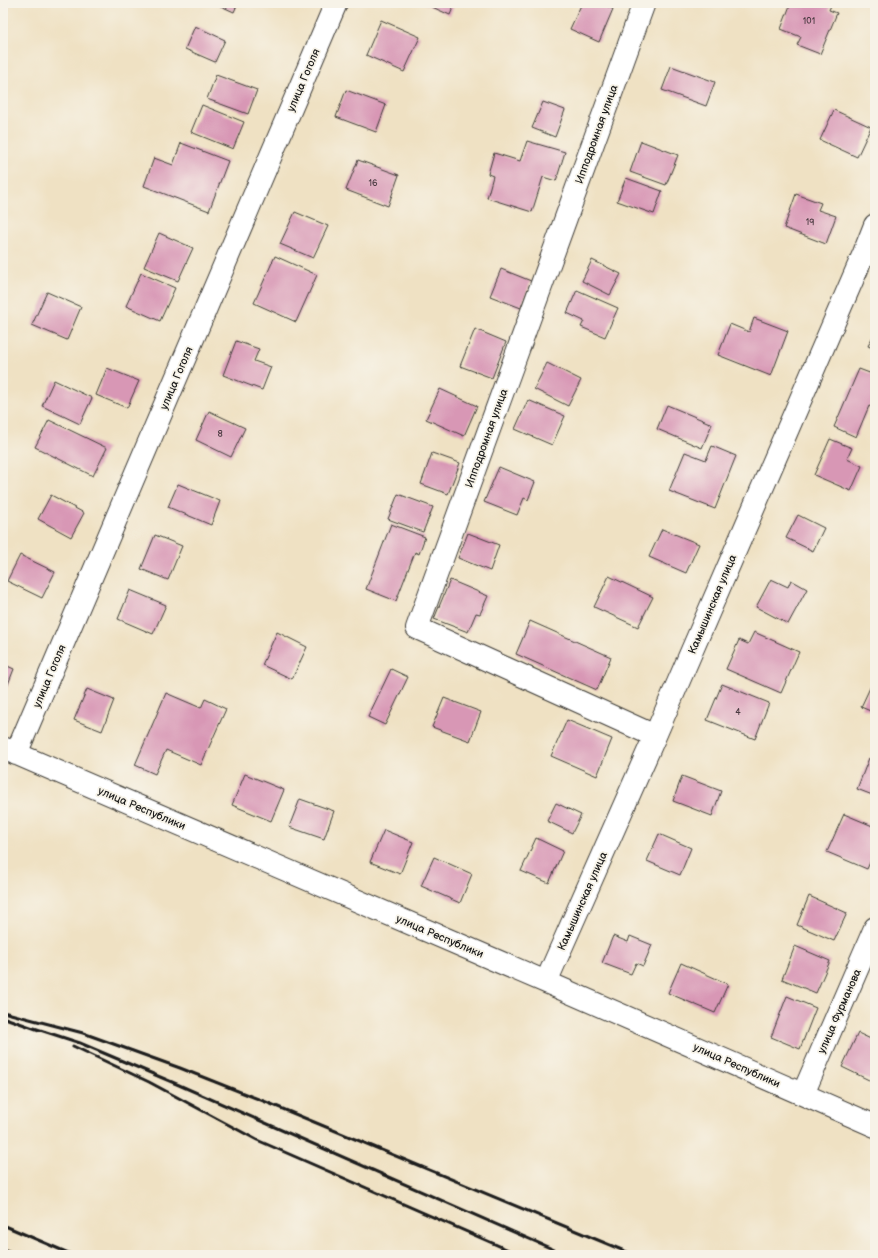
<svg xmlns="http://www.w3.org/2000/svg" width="878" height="1258" viewBox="0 0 878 1258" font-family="'Balsamiq Sans',sans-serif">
<rect width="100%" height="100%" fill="#f7f3e8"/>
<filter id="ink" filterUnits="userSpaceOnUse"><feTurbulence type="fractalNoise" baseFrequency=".025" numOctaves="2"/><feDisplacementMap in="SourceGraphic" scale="8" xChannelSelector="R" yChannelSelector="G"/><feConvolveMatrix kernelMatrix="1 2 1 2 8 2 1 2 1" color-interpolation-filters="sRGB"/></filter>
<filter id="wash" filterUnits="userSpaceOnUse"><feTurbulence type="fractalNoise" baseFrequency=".012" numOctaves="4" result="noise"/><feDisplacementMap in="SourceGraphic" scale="16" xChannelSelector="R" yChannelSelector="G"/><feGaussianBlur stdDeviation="0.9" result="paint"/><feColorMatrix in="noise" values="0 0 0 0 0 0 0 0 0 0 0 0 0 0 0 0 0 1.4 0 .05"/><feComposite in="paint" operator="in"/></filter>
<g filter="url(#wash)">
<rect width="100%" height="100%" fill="#efe1c3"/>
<g id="blocks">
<path fill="#d897b5" d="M214 3H238L234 12Z
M423 3H455L450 15Z
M582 3H600L613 9 599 42 570 29Z
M791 3H832L829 10 837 13 820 54 797 45 801 37 781 29Z
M381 20 420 37 404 72 366 55Z
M195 26 225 40 215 62 185 49Z
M671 66 715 82 706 106 662 90Z
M216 75 257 90 248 114 207 99Z
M346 90 386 105 376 132 336 117Z
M543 102 565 110 555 137 532 128Z
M202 105 244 122 233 149 191 132Z
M834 110 871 127 857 157 820 140Z
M527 141 565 152 556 181 543 177 532 212 487 198 493 176 488 174 494 153 520 161Z
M641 141 678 155 666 185 630 172Z
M181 143 228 161 209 211 144 186 154 158 173 165Z
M358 160 399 175 388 206 346 190Z
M626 178 662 191 654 214 617 201Z
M796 194 821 203 818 210 836 216 826 244 784 228Z
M295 212 328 226 313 258 280 244Z
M159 233 193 248 178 281 144 267Z
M275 256 317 275 296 322 254 303Z
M592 260 621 274 610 295 582 281Z
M501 269 531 281 521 308 490 296Z
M141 273 175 288 160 321 126 306Z
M577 290 618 308 605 337 581 327 584 321 567 313Z
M47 292 81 307 67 340 32 325Z
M754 318 788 331 771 376 718 355 730 324 749 332Z
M475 329 506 342 492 378 460 366Z
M875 332V349L868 346Z
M236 341 259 349 254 361 271 367 262 390 223 375Z
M547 363 581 380 568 406 534 389Z
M107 368 139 381 127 408 96 395Z
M859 369 875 375V408L869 406 856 437 834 427Z
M54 380 92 398 80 424 42 406Z
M440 389 477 406 464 436 426 419Z
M528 400 565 416 552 445 515 429Z
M667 405 712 424 702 448 657 429Z
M209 411 245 428 231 457 196 440Z
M49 420 107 448 93 476 35 447Z
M830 439 852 448 847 459 862 466 851 491 814 475Z
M712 446 736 456 715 509 669 491 685 452 706 460Z
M432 453 460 463 448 494 421 484Z
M499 467 535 482 528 500 524 498 517 515 484 502Z
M178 484 220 501 211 525 168 507Z
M398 494 433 507 423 532 388 519Z
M51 495 84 513 71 537 38 519Z
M798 515 824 528 813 551 786 538Z
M391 524 425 537 419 554 415 552 396 601 366 589Z
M662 529 699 544 686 573 649 557Z
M468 533 499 545 490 571 458 558Z
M155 535 182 546 168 580 141 569Z
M20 555 55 572 42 598 7 581Z
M609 576 653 597 638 627 594 607Z
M771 579 788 587 791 580 807 589 788 624 756 607Z
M450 580 488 596 480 614 476 613 468 632 434 619Z
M130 590 166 605 153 634 118 619Z
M530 621 611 657 597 690 516 654Z
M277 632 307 647 292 679 262 665Z
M754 632 799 652 781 693 726 669 739 640 748 644Z
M3 664 14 669 3 697Z
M391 669 408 677 385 725 368 717Z
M875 677V713L861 707Z
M722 684 769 703 755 739 707 720Z
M87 689 114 700 102 731 74 720Z
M166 693 201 708 205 699 226 709 201 765 166 750 155 774 135 765Z
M444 698 481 712 470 741 432 727Z
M567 720 612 739 597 776 551 756Z
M869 758 875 761V796L857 789Z
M245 774 284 790 271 821 232 805Z
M682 776 721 791 712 816 673 801Z
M300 799 334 811 324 839 289 827Z
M556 803 581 815 572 833 547 821Z
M844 814 875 827V851L867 869 827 852Z
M384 830 413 842 400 874 370 862Z
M659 834 691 848 680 875 647 861Z
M536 838 563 851 549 883 521 871Z
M434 857 472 874 460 903 421 886Z
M809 896 847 913 834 941 797 925Z
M613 936 628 942 630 936 652 945 643 966 636 963 631 974 602 963Z
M795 946 830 961 816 993 782 979Z
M681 963 728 984 715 1013 668 993Z
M787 996 816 1008 800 1049 771 1037Z
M858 1033 875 1041V1072L871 1081 842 1067Z"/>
</g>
</g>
<g filter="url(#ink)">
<use href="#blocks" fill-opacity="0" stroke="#3c3a35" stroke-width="1"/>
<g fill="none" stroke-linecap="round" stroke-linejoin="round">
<g stroke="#3c3a35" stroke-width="24">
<path id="minor" d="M644 3 417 628 655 736
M3 748 546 982 875 1126
M16 754 336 3
M546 982 655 736 864 253 875 225
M803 1094 875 928"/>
</g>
<use href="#minor" stroke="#fff" stroke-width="22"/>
<path stroke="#1c1c1c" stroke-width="3" d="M3 1012 83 1033 180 1068 266 1102 634 1255
M5 1018 39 1030
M34 1028 80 1043 179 1085 566 1255
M73 1046 149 1082 257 1140 520 1255
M3 1225 73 1255
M3 1250 16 1255"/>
</g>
</g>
<g text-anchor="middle" stroke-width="3.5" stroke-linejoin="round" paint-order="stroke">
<g font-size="9" fill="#4b3b42">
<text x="809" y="24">101</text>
<text x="373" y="186">16</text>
<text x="810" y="225">19</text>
<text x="220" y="437">8</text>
<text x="738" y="715">4</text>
</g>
<g font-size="11" fill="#1c1c1c" stroke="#f7f3e8">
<text transform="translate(303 80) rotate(-67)" y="4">улица Гоголя</text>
<text transform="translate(596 134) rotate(-70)" y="4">Ипподромная улица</text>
<text transform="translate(176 378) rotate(-67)" y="4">улица Гоголя</text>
<text transform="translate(486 438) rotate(-70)" y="4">Ипподромная улица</text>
<text transform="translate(712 604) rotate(-67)" y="4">Камышинская улица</text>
<text transform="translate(49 676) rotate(-67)" y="4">улица Гоголя</text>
<text transform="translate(142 808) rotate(23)" y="4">улица Республики</text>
<text transform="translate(582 901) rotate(-66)" y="4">Камышинская улица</text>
<text transform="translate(440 936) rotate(23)" y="4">улица Республики</text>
<text transform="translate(839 1011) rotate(-66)" y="4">улица Фурманова</text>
<text transform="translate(737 1065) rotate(24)" y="4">улица Республики</text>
</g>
</g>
<rect width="878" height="1258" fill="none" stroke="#f7f3e8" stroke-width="16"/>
</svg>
